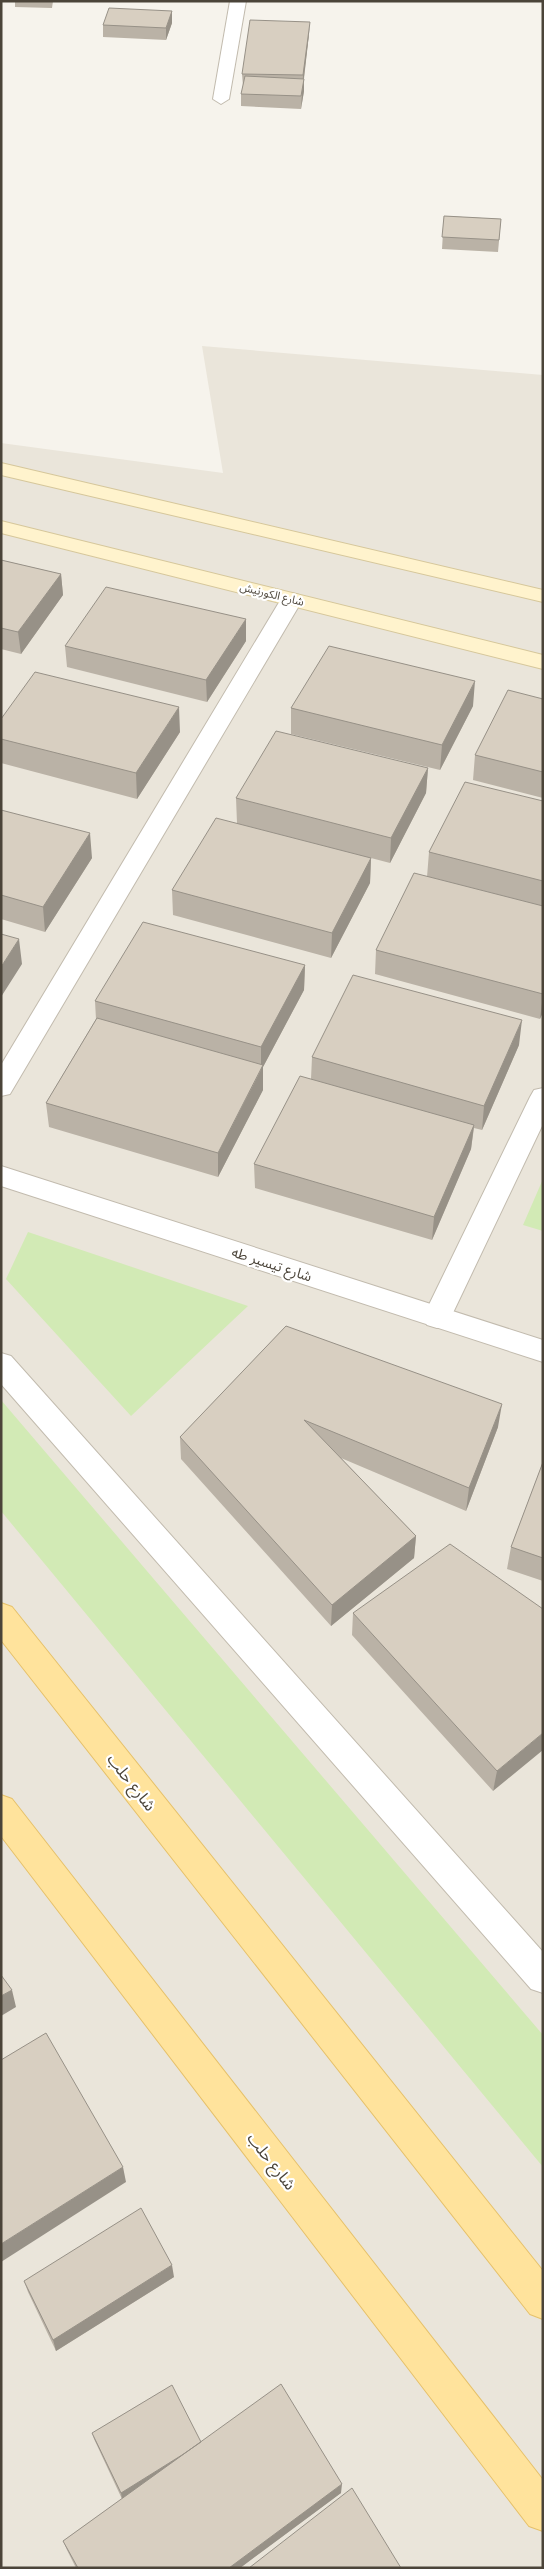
<svg xmlns="http://www.w3.org/2000/svg" width="544" height="2569" viewBox="0 0 544 2569" font-family="Quicksand,'Noto Sans Arabic',sans-serif">
<rect width="100%" height="100%" fill="#f6f3ec"/>
<path fill="#eae5da" d="M202 346 543 375V2568H1V443L223 473Z"/>
<path fill="#d2eab5" d="M543 1179V1231L523 1225Z
M28 1232 248 1306 131 1416 6 1279Z
M1 1400 543 2035V2167L1 1511Z"/>
<g fill="none" stroke-linecap="round" stroke-linejoin="round">
<g stroke="#c2bbae" stroke-width="2">
<path id="service" d="M230 1H246L229 99 221 104 213 99Z"/>
</g>
<g stroke="#c2bbae" stroke-width="2">
<path id="minor" d="M292 593 299 595 303 599 10 1094 1 1096V1065L281 599 285 595Z
M543 1088V1124L451 1317 447 1325 437 1328 427 1325 423 1317 530 1097 534 1090Z
M1 1353 11 1356 543 1952V1993L531 1989 1 1384Z"/>
</g>
<g stroke="#c2bbae" stroke-width="2">
<path id="tertiary" d="M1 1166 543 1340V1362L1 1186Z"/>
</g>
<g stroke="#d6c79b" stroke-width="2">
<path id="secondary" d="M1 463 543 590V602L1 475Z
M1 521 543 655V669L1 533Z"/>
</g>
<g stroke="#e6c16a" stroke-width="2">
<path id="primary" d="M1 1603 12 1607 543 2271V2319L530 2314 1 1640Z
M1 1795 12 1799 543 2480V2531L529 2526 1 1836Z"/>
</g>
<use href="#service" fill="#fff" fill-rule="evenodd"/>
<use href="#minor" fill="#fff" fill-rule="evenodd"/>
<use href="#tertiary" fill="#fff" fill-rule="evenodd"/>
<use href="#secondary" fill="#fff3cd" fill-rule="evenodd"/>
<use href="#primary" fill="#ffe39c" fill-rule="evenodd"/>
</g>
<path fill="#bab2a6" d="M15 1H53L52 8 15 7Z
M172 11V23L166 40 103 37V25Z
M309 34 304 79V91L301 109 241 106V94L243 86 242 74Z
M444 216 501 219 498 252 442 249Z
M1 560 61 574 63 595 21 654 1 649Z
M246 641 207 702 67 667 65 646Z
M543 699V798L473 780 475 755Z
M473 706 440 770 291 734V708Z
M1 719 180 732 137 799 1 763Z
M428 768 426 793 390 863 371 858 370 883 331 958 173 915 172 890 237 823 236 798Z
M543 801V1012L540 1019 375 974 376 950 427 877 429 852Z
M1 810 92 858 45 932 1 919Z
M305 965 304 990 263 1067V1090L218 1177 49 1127 46 1103 96 1019 95 1001Z
M519 1045 482 1130 474 1128 471 1149 432 1240 255 1188 254 1164 311 1079 312 1057Z
M286 1326 498 1427 466 1511 341 1458 416 1536 414 1558 331 1626 181 1459 180 1437Z
M543 1462V1581L507 1569 511 1547Z
M543 1609 493 1791 352 1635 353 1613Z
M174 2277 56 2351 28 2292 24 2281Z
M92 2433 201 2442 341 2493 240 2568H76L67 2550 63 2541 122 2499 94 2439Z"/>
<path fill="#979187" d="M172 11V23L166 40V28Z
M310 22 309 34 303 85 304 79V91L301 109 303 75Z
M61 574 63 595 21 654 18 632Z
M246 619V641L207 702 206 680Z
M475 681 473 706 440 770 442 745Z
M179 707 180 732 137 799 136 773Z
M428 768 426 793 390 863 391 838Z
M90 833 92 858 45 932 43 907Z
M371 858 370 883 331 958 332 933Z
M19 939 22 964 1 997V967Z
M305 965 304 990 263 1067V1090L218 1177V1153L261 1070V1047Z
M543 995V1012L540 1019Z
M522 1020 519 1045 482 1130 484 1106Z
M474 1125 471 1149 432 1240 434 1217Z
M502 1404 498 1427 466 1511 469 1488Z
M416 1536 414 1558 331 1626 332 1605Z
M543 1733V1750L493 1791 497 1771Z
M12 1990 16 2007 1 2016V1996Z
M123 2167 126 2182 1 2262V2244Z
M172 2265 174 2277 56 2351 53 2340Z
M202 2443 122 2499 121 2493Z
M342 2484 341 2493 240 2568H229Z"/>
<path fill="#d8cfc1" stroke="#979187" d="M109 8 172 11 166 28 103 25Z
M250 20 310 22 303 75 242 74Z
M245 76 304 79 301 96 241 94Z
M444 216 501 219 499 240 442 237Z
M1 560 61 574 18 632 1 628Z
M106 587 246 619 206 680 65 646Z
M329 646 475 681 442 745 291 708Z
M35 672 179 707 136 773 1 739V719Z
M508 690 543 699V772L475 755Z
M276 731 428 768 391 838 236 798Z
M465 782 543 801V881L429 852Z
M1 810 90 833 43 907 1 895Z
M216 818 371 858 332 933 172 890Z
M414 873 543 906V994L376 950Z
M143 922 305 965 261 1047 95 1001Z
M1 934 19 939 1 967Z
M353 975 522 1020 484 1106 312 1057Z
M97 1018 263 1065 218 1153 46 1103Z
M300 1076 474 1125 434 1217 254 1164Z
M286 1326 502 1404 469 1488 304 1420 416 1536 332 1605 180 1437Z
M543 1462V1558L511 1547Z
M450 1544 543 1609V1733L497 1771 353 1613Z
M1 1975 12 1990 1 1996Z
M46 2033 123 2167 1 2244V2060Z
M141 2208 172 2265 53 2340 24 2281Z
M281 2384 342 2484 229 2568H78L63 2541Z
M172 2385 201 2442 182 2455 121 2493 92 2433Z
M352 2488 401 2568H249Z"/>
<g text-anchor="middle" stroke-width="4.5" stroke-linejoin="round" paint-order="stroke">
<g font-size="11" fill="#4b4439" stroke="#fff">
<text transform="translate(272 594) rotate(14)" y="4">شارع الكورنيش</text>
</g>
<g font-size="14" fill="#4b4439" stroke="#fff">
<text transform="translate(272 1264) rotate(18)" y="5">شارع تيسير طه</text>
</g>
<g font-size="16" fill="#4b4439" stroke="#fff">
<text transform="translate(132 1782) rotate(52)" y="6">شارع حلب</text>
<text transform="translate(272 2161) rotate(52)" y="6">شارع حلب</text>
</g>
</g>
<rect width="544" height="2569" fill="none" stroke="#4b4439" stroke-width="5"/>
</svg>
